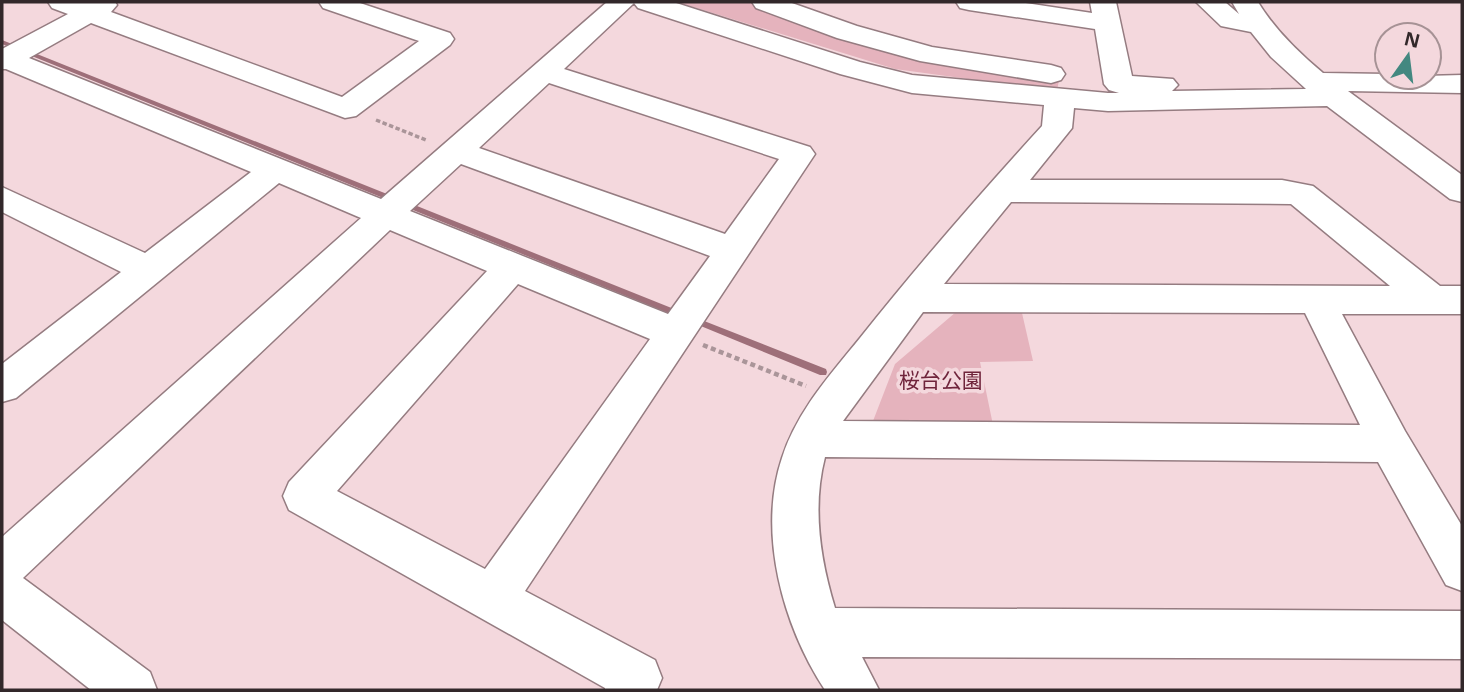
<svg xmlns="http://www.w3.org/2000/svg" width="1464" height="692" viewBox="0 0 1464 692" font-family="'Noto Sans','Noto Sans JP',sans-serif">
<rect width="100%" height="100%" fill="#f4d8dd"/>
<path fill="#e5b3bd" d="M677 2H755L782 14 1059 80 1057 91 895 69Z
M956 312 1022 313 1033 361 980 362 993 425 873 421 895 364Z"/>
<g fill="none" stroke-linecap="round" stroke-linejoin="round">
<path fill="#9e6f79" fill-rule="evenodd" d="M2 40 684 313 685 315 684 317H678L2 44Z
M694 317 826 369 827 372 826 375H820L691 322 690 320Z"/>
<g stroke="#957c81" stroke-width="3">
<path id="minor" d="M48 2H115L117 5 111 12 342 97 419 41 323 8 319 2H357L450 33 454 39 450 45 356 116 345 118 91 23 29 58 381 199 607 2H673L860 62 912 75 1108 93H1119L1109 90 1104 84 1095 29 969 10 960 8 956 2H1019L1092 13 1090 2H1116L1132 76 1173 79 1178 85 1172 91 1306 89 1271 57 1251 32 1221 26 1196 2H1225L1239 14 1232 2H1258C1275 30 1298 52 1323 73L1387 74V77L1462 75V93L1348 91 1462 175V202L1450 199 1327 106 1108 111 1074 108 1072 128 1030 180H1282L1313 186 1440 286H1462V314H1342L1405 431 1462 526V591L1446 585 1378 462 825 457C812 507 820 559 835 608L1462 611V659L862 657 879 690H825C783 626 757 533 782 458 797 411 830 375 860 338 918 265 979 195 1042 126L1044 105 912 93 840 74 638 8 634 3 564 69 810 147 815 154 525 591 655 660 662 678 657 690H605V688L289 510 283 496 289 482 487 271 390 230 23 578 150 672 157 690H91L2 620V537L361 218 279 183 16 398 2 402V364L121 272 2 212V187L145 253 251 172 6 69H2V49L68 14 52 8ZM549 83 779 159 725 234 479 148ZM461 164 710 256 668 314 410 211ZM1011 202 1291 204 1390 286 944 284ZM518 284 650 339 485 569 337 491ZM923 312 1305 313 1360 425 843 421Z
M752 2H789L857 26 932 47 1051 65 1061 68 1065 74 1061 80 1051 83 920 61 837 38 756 8Z"/>
</g>
<path stroke="#aa9599" stroke-width="3.5" stroke-dasharray="4.5 2.5" stroke-linecap="butt" d="M376 120 426 140"/>
<path stroke="#aa9599" stroke-width="4.5" stroke-dasharray="5 3.5" stroke-linecap="butt" d="M703 345 806 386"/>
<use href="#minor" fill="#fff" fill-rule="evenodd"/>
</g>
<g text-anchor="middle" stroke-width="7" stroke-linejoin="round" paint-order="stroke">
<g font-size="21" fill="#6f243b" stroke="#f4d8dd">
<text x="941" y="388">桜台公園</text>
</g>
</g>
<rect width="1464" height="692" fill="none" stroke="#32282a" stroke-width="7"/>
<g transform="translate(1408 56) rotate(14)"><circle r="33" fill="#f4d8dd" stroke="#a69295" stroke-width="2"/>
<path d="M0-5L12 26L0 18L-12 26Z" fill="#438880"/>
<text y="-10" font-size="19" font-weight="bold" text-anchor="middle" fill="#32282a">N</text>
</g>
</svg>
